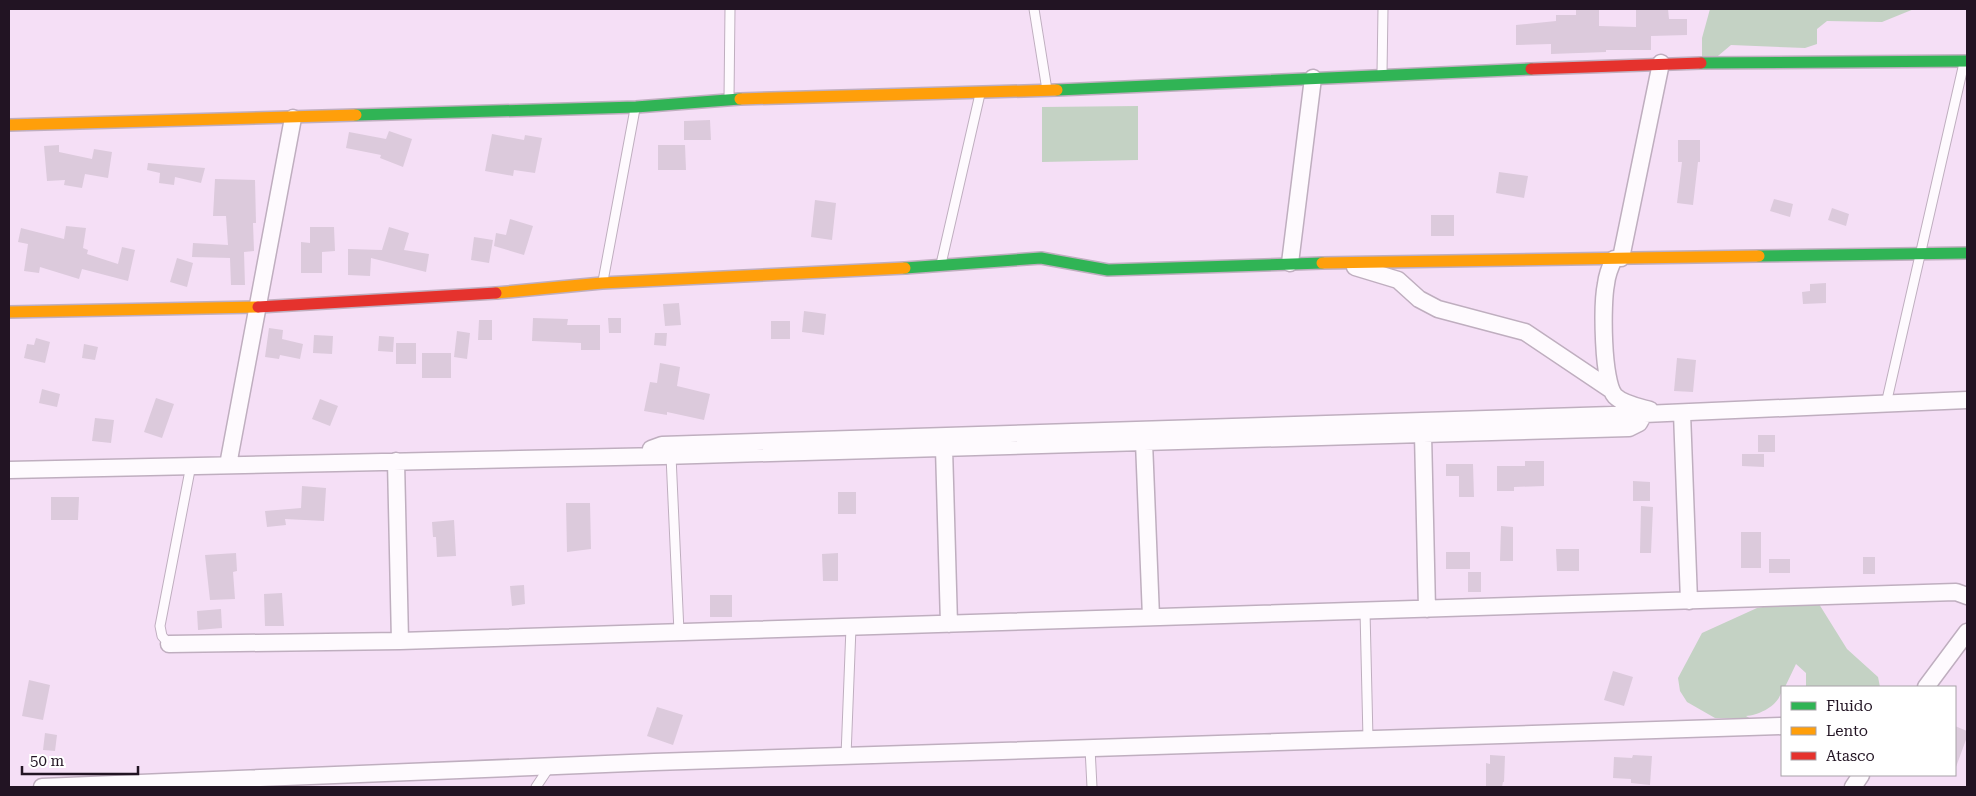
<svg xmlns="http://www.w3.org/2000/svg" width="1976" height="796" viewBox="0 0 1976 796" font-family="'Roboto Serif',serif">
<rect width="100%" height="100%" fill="#f5dff6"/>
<path fill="#c4d2c4" d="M1710 9H1914L1882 22 1827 21 1817 29V44L1805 48 1731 45 1706 66 1702 63V38Z
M1138 106V160L1042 162V107Z
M1794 601 1819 604 1847 649 1878 677 1880 687H1806V673L1796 664 1785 687H1782C1782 704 1760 715 1746 716L1751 719 1715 718 1687 702 1680 691 1678 678 1702 633 1757 608Z"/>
<path fill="#dccadc" d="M1636 9H1668L1669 19H1687V35L1651 36V50H1606V52L1551 54V44L1516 45V25L1556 21V15H1576V10H1599V26L1636 27Z
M710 120 711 140H684V121Z
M389 131 412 139 403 167 380 158 381 155 346 148 349 132 386 139Z
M492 134 524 140 525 135 542 138 535 173 514 170 513 176 485 171Z
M1678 140H1700V162H1698L1693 205 1677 203 1682 162H1678Z
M59 145V152L92 159 94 149 112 152 108 178 85 174 82 188 64 185 65 180 47 181 44 146Z
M658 145H685L686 170H658Z
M148 163 168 165 205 168 201 183 175 177 174 185 159 183 160 173 147 170Z
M1499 172 1528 176 1524 198 1496 193Z
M215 179 255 180 256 223H253L254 251 244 252 245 285H231L230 258 192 257 193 243 228 245 226 216H213Z
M1774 199 1793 204 1790 217 1770 211Z
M815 200 836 203 832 240 811 237Z
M1832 208 1849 214 1846 226 1828 220Z
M1431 215H1454V236H1431Z
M510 219 533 226 524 255 494 246 496 233 506 235Z
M66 226 86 228 83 248 88 250 87 254 118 264 122 247 135 250 128 281 82 269 79 279 40 267 39 273 24 271 28 244 18 242 21 228 64 239Z
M310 227H334L335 251 322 252V273H301V242L310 243Z
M389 227 409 233 404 250 429 254 426 272 371 258 370 276 348 275V249L382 250Z
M474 237 493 240 489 263 471 260Z
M177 258 193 263 187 287 170 282Z
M1826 283V303L1803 304 1802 292 1810 291V284Z
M679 303 681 325 665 326 663 304Z
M804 311 826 314 824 335 802 332Z
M533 318 568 319 567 325H600V350H581V343L532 341Z
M608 318H621V333H609Z
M479 320H492V340H478Z
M771 321H790V339H771Z
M269 328 283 330 282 339 303 344 300 359 280 355 279 359 265 357Z
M457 331 470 333 467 359 454 357Z
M655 333H667L666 346 654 345Z
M314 335 333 336 332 354 313 353Z
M379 336 394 337 393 352 378 351Z
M36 338 50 342 45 363 24 358 27 344 34 345Z
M396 343H416V364H396Z
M84 344 98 347 95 360 82 358Z
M422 353H451V378H422Z
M1677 358 1696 360 1693 392 1674 391Z
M660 363 680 367 677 386 710 394 704 420 667 412V415L644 411 650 382 657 383Z
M42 389 60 394 57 407 39 403Z
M156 398 174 404 162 438 144 432Z
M320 399 338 406 330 426 312 419Z
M95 418 114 420 111 443 92 441Z
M1758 435H1775V452H1758Z
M1742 454H1764V467L1742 466Z
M1525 461H1544V486L1514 487V491H1497V466H1525Z
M1446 464H1473L1474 497H1459V476H1446Z
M1633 481 1650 482V501H1633Z
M302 486 326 488 324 521 285 519 286 525 267 527 265 511 301 508Z
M838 492H856V514H838Z
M51 497H79L78 520H51Z
M566 503H590L591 549 567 552Z
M1641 506 1653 507 1651 553H1640Z
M454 520 456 556 437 557 436 537H433L432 522Z
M1501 526 1513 527V561H1500Z
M1741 532H1761V568H1741Z
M1556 549H1579V571H1557Z
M1446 552H1470V569H1446Z
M236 553 237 571 233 572 235 599 210 600 205 555Z
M838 553V581H823L822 554Z
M1863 557H1875V574H1863Z
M1769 559H1790V573H1769Z
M1468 572H1481V592H1468Z
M524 585 525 604 512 606 510 586Z
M282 593 284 626H265L264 594Z
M710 595H732V617H710Z
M221 609 222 628 198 630 197 611Z
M1613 671 1633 677 1624 706 1604 700Z
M29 680 50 685 43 720 22 716Z
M657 707 683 715 673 745 647 736Z
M1955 726 1967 731V737L1956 767Z
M45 733 57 735 55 751 43 750Z
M1490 755 1505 756 1504 782H1503L1502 787H1486V763L1490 764Z
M1633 755 1652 756 1650 785 1631 783V779L1613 778 1614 757 1632 758Z"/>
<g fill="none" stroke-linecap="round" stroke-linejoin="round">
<g stroke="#bfaebf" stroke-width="11">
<path id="lane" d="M1034 9 1047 90
M1382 73 1383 9
M729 98 730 9
M941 264 980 94
M603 281 635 109
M1886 404 1964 63
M671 456 679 632
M1365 611 1368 739
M169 644 162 636 160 626 191 465
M1090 748 1092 787
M846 756 851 627
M536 787 550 766"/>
</g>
<g stroke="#bfaebf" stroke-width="19">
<path id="street" d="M1621 258 1661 63
M1614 259C1610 267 1607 275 1606 284 1602 303 1602 382 1615 396 1623 404 1639 407 1650 410
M1290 263 1313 78
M1355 267 1398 280 1419 299 1438 309 1525 332 1610 389
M1682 413 1689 601
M1423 434 1427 609
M1144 442 1151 617
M944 448 949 624
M651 449 662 445 1644 414 1967 400
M396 461 400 641
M228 465 293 118
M9 470 663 456 1629 428 1639 423 1644 414
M169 644 400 641 1956 592 1967 596
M1926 687 1967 632
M42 787 654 762 1782 726
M1853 787 1861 775"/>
</g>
<g stroke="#bfaebf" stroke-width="14">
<path id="fast" d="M1701 63 1967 61
M1057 90 1531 69
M356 115 636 107 740 99
M1759 256 1967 253
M905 268 1041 258 1108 270 1322 263"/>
</g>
<g stroke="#bfaebf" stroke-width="14">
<path id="slow" d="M740 99 1057 90
M9 125 356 115
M1322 263 1759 256
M496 293 602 283 905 268
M9 312 258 307"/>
</g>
<g stroke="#bfaebf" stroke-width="14">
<path id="jam" d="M1531 69 1701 63
M258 307 496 293"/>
</g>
<use href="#lane" stroke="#fefafe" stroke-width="9"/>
<use href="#street" stroke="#fefafe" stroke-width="16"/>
<use href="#fast" stroke="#30b455" stroke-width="11"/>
<use href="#slow" stroke="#ff9f0a" stroke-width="11"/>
<use href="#jam" stroke="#e5322d" stroke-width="11"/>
</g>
<rect width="1976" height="796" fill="none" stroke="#221423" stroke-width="20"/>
<rect x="1781" y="686" width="175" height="90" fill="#ffffff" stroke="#a7a1a7"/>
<rect x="1791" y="702" width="25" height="8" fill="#30b455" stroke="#a7a1a7"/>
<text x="1826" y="711" font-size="15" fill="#221423">Fluido</text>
<rect x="1791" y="727" width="25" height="8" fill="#ff9f0a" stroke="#a7a1a7"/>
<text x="1826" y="736" font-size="15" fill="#221423">Lento</text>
<rect x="1791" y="752" width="25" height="8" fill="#e5322d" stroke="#a7a1a7"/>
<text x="1826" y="761" font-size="15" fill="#221423">Atasco</text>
<path d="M22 766v8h116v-8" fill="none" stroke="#221423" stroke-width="2.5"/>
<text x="30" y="766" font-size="15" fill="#221423" stroke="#ffffff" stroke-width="4" paint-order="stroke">50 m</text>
</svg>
